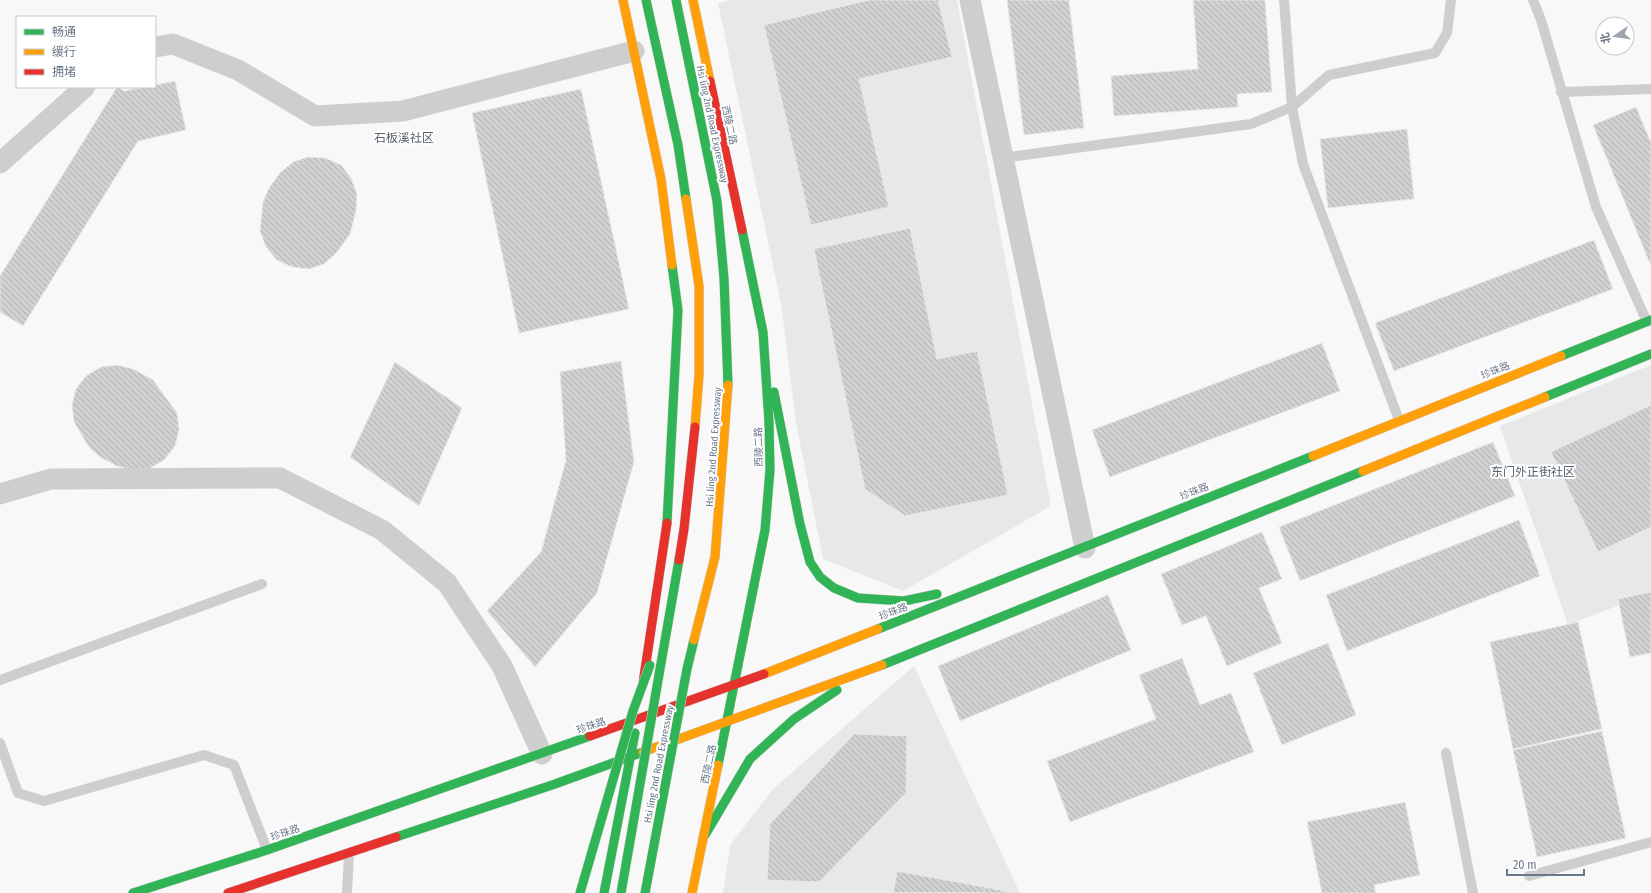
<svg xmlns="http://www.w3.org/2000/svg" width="1651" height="893" viewBox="0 0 1651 893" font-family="'Fira Sans Condensed','Noto Sans SC',sans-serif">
<defs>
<pattern id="building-back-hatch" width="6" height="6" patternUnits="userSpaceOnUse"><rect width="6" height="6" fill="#cfd1d2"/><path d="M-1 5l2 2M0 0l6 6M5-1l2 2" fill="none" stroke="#acaeb0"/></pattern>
</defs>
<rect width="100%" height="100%" fill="#f8f8f8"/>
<path fill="#e7e8e9" d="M732 0H957L1051 506 903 591 823 559 796 423 781 304 718 3Z
M1651 365V600L1617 606 1568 625 1500 426Z
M914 666 1020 893H723L730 845 773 789Z"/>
<path fill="url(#building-back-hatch)" stroke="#e8e8e8" d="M869 0H938L952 57 859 79 889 207 811 225 764 25Z
M1007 0H1069L1084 128 1024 135Z
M1193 0H1265L1272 92 1237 94 1238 107 1114 116 1111 76 1198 69Z
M175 81 186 130 138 141 23 326 0 312V276L117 87 124 91 145 87H155V85Z
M581 89 629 309 519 333 472 113Z
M1636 107 1651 143V266L1593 125Z
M1407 129 1414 199 1328 208 1320 139Z
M308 157 325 158 341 165 351 178 357 194 356 211 350 234 337 252 324 264 309 269 292 267 277 260 266 247 260 231 263 202 269 188 280 173 293 162Z
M910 228 937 359 977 351 1008 495 905 516 865 489 814 249Z
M1594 240 1613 289 1394 371 1375 323Z
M1322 343 1340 391 1110 477 1092 430Z
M621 361 634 462 597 593 535 667 487 611 541 552 566 460 560 372Z
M395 362 462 408 419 506 350 457Z
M117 365 133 369 153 380 177 413 179 430 175 446 164 460 150 468 133 470 117 466 100 457 89 447 74 422 72 405 76 389 86 376 101 367Z
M1651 405V527L1598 552 1551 452Z
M1493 442 1515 496 1300 581 1279 527Z
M1519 520 1540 576 1347 651 1326 595Z
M1262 532 1282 579 1259 588 1282 643 1227 666 1206 616 1182 625 1161 574Z
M1651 592V653L1630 657 1618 599Z
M1108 595 1131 650 960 721 938 666Z
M1578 622 1602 729 1513 749 1490 642Z
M1328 643 1356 715 1282 745 1253 673Z
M1182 658 1200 705 1231 693 1254 752 1070 822 1047 761 1156 719 1139 675Z
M1602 731 1626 838 1537 857 1513 750Z
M854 734 907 736 906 793 819 882 767 880 770 824Z
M1405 802 1420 875 1374 885 1376 893H1322L1307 822Z
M897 871 985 887 1013 893H893Z
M897 871 985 887 984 893H893Z"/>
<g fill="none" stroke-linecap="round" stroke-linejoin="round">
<g stroke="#d5d6d7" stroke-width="10">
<path id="fast" d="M1561 356 1651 320
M774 392 800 524 810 562 820 577 834 588 858 598 904 601 937 594
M1545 397 1651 354
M667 523 678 310 672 265
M878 629 1313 456
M882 665 1363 471
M718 765 765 530 770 470 769 422 763 332 742 230
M705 835 750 759 794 719 837 690
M396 837 555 784 643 752
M133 893 267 850 590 736
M604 893 635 733"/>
</g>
<g stroke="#d5d6d7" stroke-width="10">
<path id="slow" d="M623 0 661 179 672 265
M693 0 710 81
M1313 456 1561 356
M1363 471 1545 397
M764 674 878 629
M643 752 882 665
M692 893 718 765"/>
</g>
<g stroke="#d5d6d7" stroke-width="10">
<path id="jam" d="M710 81 742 230
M643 683 667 523
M590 736 764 674
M228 893 396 837"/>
</g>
<path stroke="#cececf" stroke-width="10" d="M1284 0 1292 107 1303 164 1399 420
M1533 0 1541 20 1596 207 1647 322
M1561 92 1651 89
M1002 158 1251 124 1292 107 1329 75 1435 53 1447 33 1451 0
M0 680 262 584
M0 743 18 793 44 801 204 755 234 765 267 850
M1446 753 1473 893
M1529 876 1651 842
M347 893 349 854"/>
<path stroke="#cececf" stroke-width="21" d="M970 0 1085 548
M155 47 173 44 238 70 315 116 403 111 634 51
M0 163 85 87
M0 494 51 479 280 478 382 530 447 583 502 666 542 754"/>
<use href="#fast" stroke="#30b455" stroke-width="9"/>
<use href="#slow" stroke="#ff9f0a" stroke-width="9"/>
<use href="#jam" stroke="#e5322d" stroke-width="9"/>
<g stroke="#d5d5d6" stroke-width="10" stroke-linecap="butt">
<path id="fast-bridge" d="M646 0 678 145 686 199
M676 0 717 201 724 278 728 385
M580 893 633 711 650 665
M621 893 679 560
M645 893 687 669 694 640"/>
</g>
<g stroke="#d5d5d6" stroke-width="10" stroke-linecap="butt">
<path id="slow-bridge" d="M686 199 699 286V375L695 427
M694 640 715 557 728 385"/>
</g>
<g stroke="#d5d5d6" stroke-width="10" stroke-linecap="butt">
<path id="jam-bridge" d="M679 560 684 529 695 427"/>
</g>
<use href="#fast-bridge" stroke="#30b455" stroke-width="9"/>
<use href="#slow-bridge" stroke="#ff9f0a" stroke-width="9"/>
<use href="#jam-bridge" stroke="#e5322d" stroke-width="9"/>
</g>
<g text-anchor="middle" stroke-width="4" stroke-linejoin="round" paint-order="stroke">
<g font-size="10" fill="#697888" stroke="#fff">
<text transform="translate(713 124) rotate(78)" y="4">Hsi ling 2nd Road Expressway</text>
<text transform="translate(730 125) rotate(78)" y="4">西陵二路</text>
<text transform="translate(1495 370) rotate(-22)" y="4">珍珠路</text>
<text transform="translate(713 447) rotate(-86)" y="4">Hsi ling 2nd Road Expressway</text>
<text transform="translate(758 447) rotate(-91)" y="4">西陵二路</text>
<text transform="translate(1194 491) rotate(-22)" y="4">珍珠路</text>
<text transform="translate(893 611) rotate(-21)" y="4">珍珠路</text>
<text transform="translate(591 725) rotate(-19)" y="4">珍珠路</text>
<text transform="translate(658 764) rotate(-79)" y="4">Hsi ling 2nd Road Expressway</text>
<text transform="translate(708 764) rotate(-78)" y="4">西陵二路</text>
<text transform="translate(285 832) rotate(-19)" y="4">珍珠路</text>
</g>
<g font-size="12" fill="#57626d" stroke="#fff">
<text x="404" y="142">石板溪社区</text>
<text x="1533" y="476">东门外正街社区</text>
</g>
</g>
<rect x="16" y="16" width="140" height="72" fill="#ffffff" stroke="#c3c9cf"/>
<rect x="24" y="29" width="20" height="6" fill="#30b455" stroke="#c3c9cf"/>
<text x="52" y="36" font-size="12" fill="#697888">畅通</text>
<rect x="24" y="49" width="20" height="6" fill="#ff9f0a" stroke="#c3c9cf"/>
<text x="52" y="56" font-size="12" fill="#697888">缓行</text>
<rect x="24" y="69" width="20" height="6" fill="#e5322d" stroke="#c3c9cf"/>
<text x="52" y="76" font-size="12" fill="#697888">拥堵</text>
<g transform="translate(1615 36) rotate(257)"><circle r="19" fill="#ffffff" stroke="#c3c9cf"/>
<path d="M0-3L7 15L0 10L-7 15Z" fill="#9ba5af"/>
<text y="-6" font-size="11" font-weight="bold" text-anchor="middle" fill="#697888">北</text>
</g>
<path d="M1507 869v6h77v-6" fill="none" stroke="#697888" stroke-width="2"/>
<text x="1513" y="869" font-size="12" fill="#697888" stroke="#ffffff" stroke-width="3" paint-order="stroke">20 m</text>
</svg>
